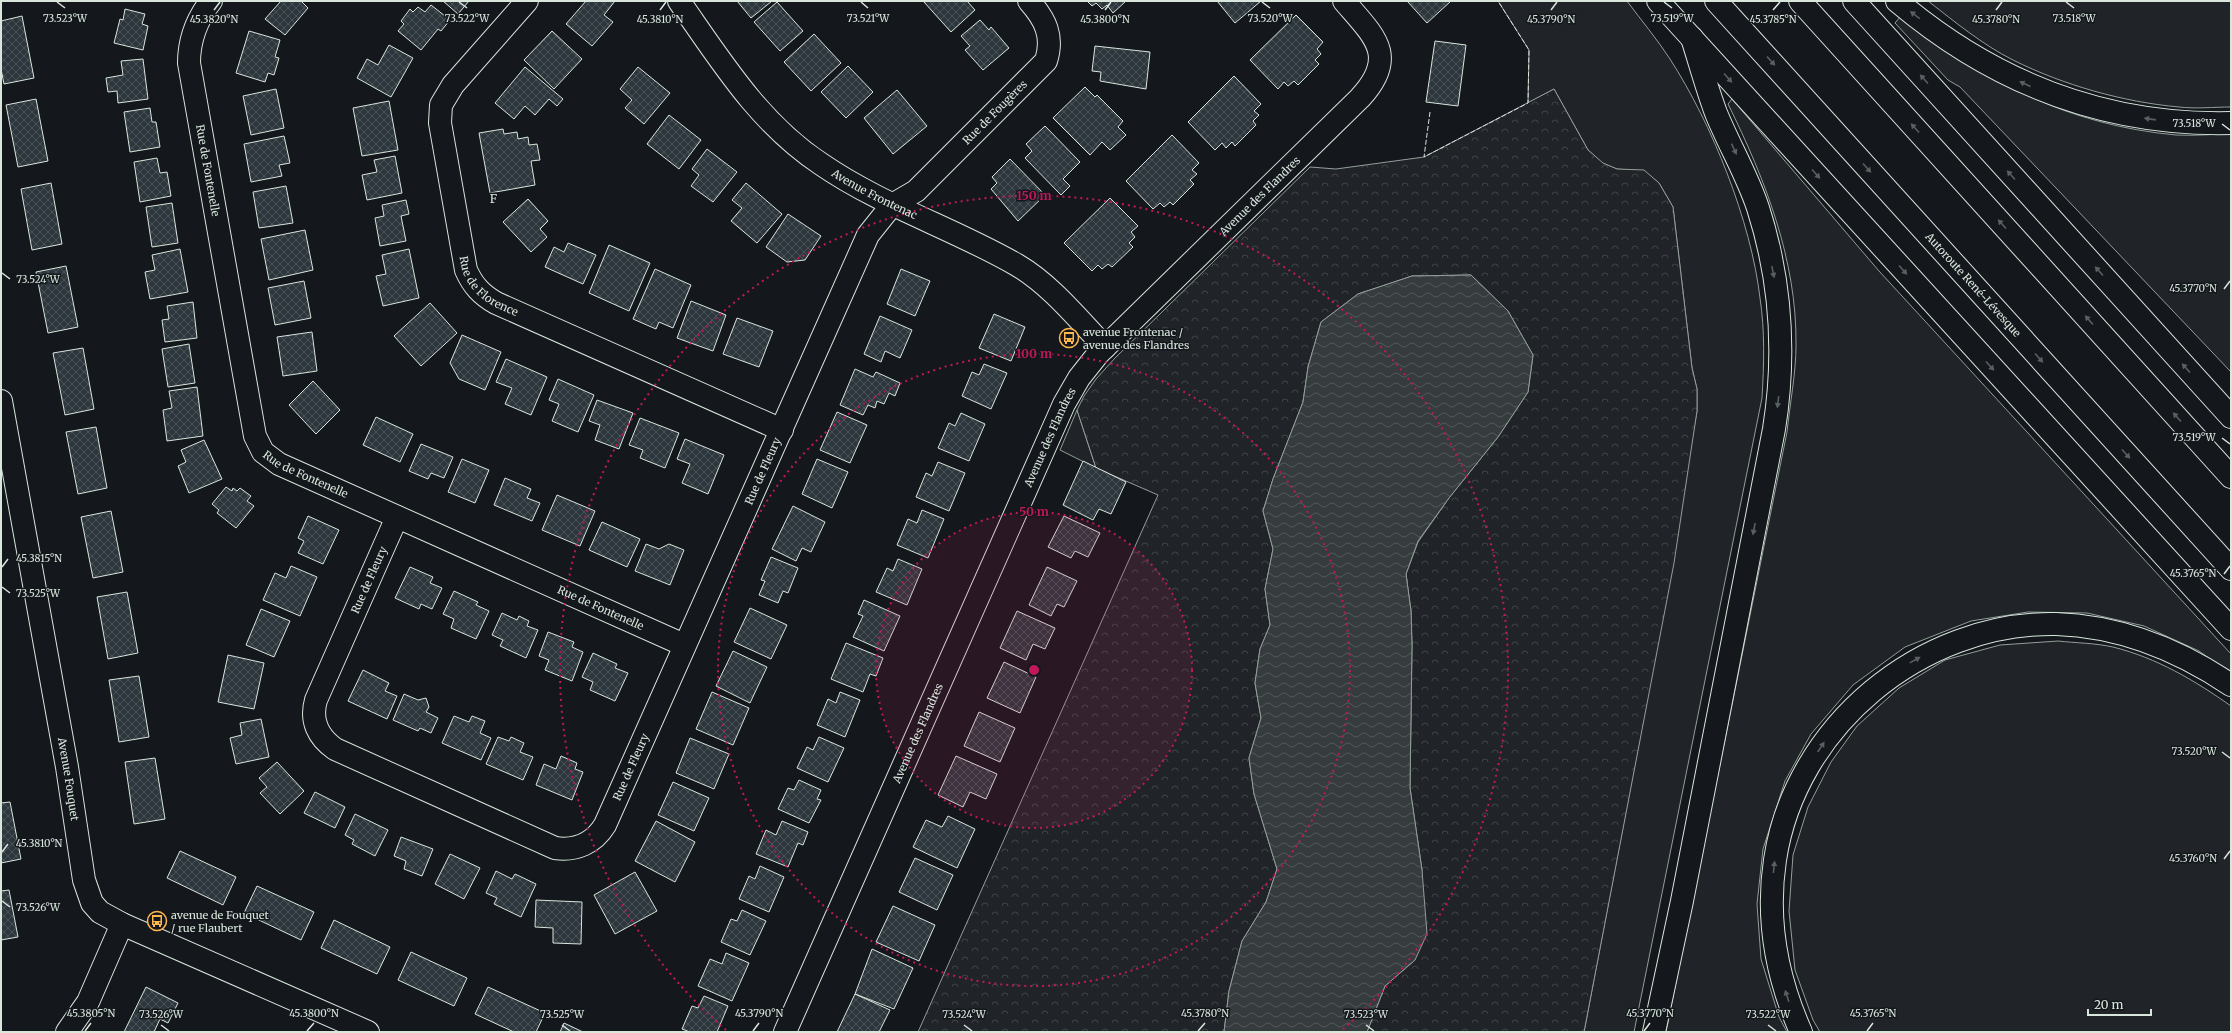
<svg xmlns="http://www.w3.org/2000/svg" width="2232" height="1033" viewBox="0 0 2232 1033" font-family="Merriweather,serif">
<defs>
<pattern id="forest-crowns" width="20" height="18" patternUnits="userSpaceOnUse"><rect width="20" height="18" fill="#202428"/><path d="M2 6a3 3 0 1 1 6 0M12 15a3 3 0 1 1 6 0" fill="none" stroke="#404447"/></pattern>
<pattern id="water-waves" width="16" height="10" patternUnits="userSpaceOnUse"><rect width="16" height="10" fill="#363b3e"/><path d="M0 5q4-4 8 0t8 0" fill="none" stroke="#525759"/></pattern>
<pattern id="building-cross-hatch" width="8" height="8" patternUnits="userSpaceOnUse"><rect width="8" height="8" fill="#2c363c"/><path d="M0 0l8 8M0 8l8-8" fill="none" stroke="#4a5358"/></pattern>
</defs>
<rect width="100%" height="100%" fill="#14181c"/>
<path fill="#202428" stroke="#939e99" d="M1498 1H1627C1641 20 1657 39 1670 59 1712 124 1751 221 1760 298 1765 331 1764 364 1762 398L1634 1032H1584L1639 743 1697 411V389L1692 368 1673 207 1659 183 1644 171 1617 169 1602 163 1588 150 1554 89 1528 103 1529 50Z
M1928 1H2231V107C2214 107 2196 109 2179 107 2123 102 2063 85 2013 60 1983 45 1955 22 1928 1Z
M1901 16C1986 82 2068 125 2176 135 2194 136 2213 134 2231 134V372L1960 87 1948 80 1895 23Z
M1732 99 1879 271 2231 654V674L2199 651 2144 626 2087 613 2028 612 1971 621 1905 647 1853 685 1811 734 1785 781 1763 849 1757 904 1761 959 1779 1017 1787 1032H1666L1787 432C1790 403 1796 373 1796 345 1797 260 1765 179 1728 104Z
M1077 410 1096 468 1060 450Z
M2058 641C2076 643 2095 643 2113 647 2157 658 2194 680 2231 706V1032H1820L1813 1020 1795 970 1789 911 1793 855 1808 807 1831 762 1857 726 1899 688 1945 660 2000 645Z"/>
<path fill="url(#forest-crowns)" stroke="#939e99" d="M1554 89 1588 150 1603 163 1617 169 1644 170 1659 183 1673 207 1692 368 1697 389V411L1674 563 1584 1032H1367L1385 986 1415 960 1422 870 1410 788 1412 645 1411 611 1406 574 1418 542 1449 498 1498 437 1528 392 1533 355 1508 311 1471 275 1412 276 1358 294 1321 322 1308 367 1303 402 1273 479 1263 511 1273 549 1265 589 1270 625 1260 649 1255 683 1261 718 1249 758 1254 794 1277 869 1266 902 1242 941 1229 991 1224 1032H918L1158 495 1096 468 1077 410 1084 396 1096 379 1115 358 1310 167 1336 169 1424 157Z"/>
<path fill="url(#water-waves)" stroke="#939e99" d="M1471 275 1508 311 1533 355 1528 392 1498 437 1449 498 1418 541 1406 574 1411 611 1412 645 1410 788 1422 870 1427 934 1415 960 1385 986 1367 1032H1224L1229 991 1242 941 1266 902 1277 869 1254 794 1249 758 1261 718 1255 683 1260 649 1270 625 1265 589 1273 549 1263 511 1273 479 1303 402 1308 367 1321 322 1358 294 1412 276Z"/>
<path fill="url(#building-cross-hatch)" stroke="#d8e6dc" d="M281 1H301L308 8 285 35 265 19Z
M443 1H469L458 14Z
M586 1H615L604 15 613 22 592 46 566 24Z
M737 1H772L751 18Z
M926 1H967L975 10 951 32 924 2Z
M1087 1H1126L1113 13 1107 5 1102 9 1096 3 1092 6Z
M1217 1H1261L1235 23Z
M1407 1H1451L1427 23Z
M777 2 803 31 780 51 754 22Z
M431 5 450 20 441 31 438 29 421 50 398 31 404 24 401 21 410 9 413 12 418 7 425 12Z
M125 9 145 14 142 24 148 26 143 50 114 43 120 19 123 20Z
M1296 15 1323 42 1317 49 1321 54 1315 60 1319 64 1298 85 1294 81 1288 86 1284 82 1278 89 1250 60Z
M22 16 34 78 4 84 1 69V21Z
M980 20 989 30 991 27 1009 48 983 70 965 50 970 46 961 36Z
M249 31 280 40 275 57 279 58 274 75 268 73 265 82 236 73Z
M552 31 582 59 554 89 524 60Z
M814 34 841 63 811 91 784 62Z
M1435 41 1466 45 1458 106 1426 102Z
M389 45 413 58 391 97 357 78 367 59 378 65Z
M1095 46 1150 52 1146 89 1100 81 1101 72 1092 71Z
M143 59 148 99 118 103 117 91 108 92 106 78 123 75 121 61Z
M848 66 873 92 846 118 821 92Z
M525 67 563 99 557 106 549 99 535 115 525 106 514 119 495 103Z
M638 67 670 93 644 124 625 108 632 100 620 89Z
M1234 76 1261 104 1254 111 1259 115 1253 121 1256 125 1235 146 1232 142 1226 148 1222 143 1215 150 1188 122Z
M1085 87 1095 97 1097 95 1123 121 1118 127 1126 135 1110 150 1102 142 1090 155 1053 118Z
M276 89 284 128 251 135 243 96Z
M897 90 927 126 893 154 864 118Z
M36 99 48 161 18 167 6 105Z
M389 101 398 150 362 156 353 108Z
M150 108 152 122H156L160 147 130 152 124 112Z
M669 115 701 140 679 169 647 144Z
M1045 126 1080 162 1063 179 1070 186 1061 195 1025 158 1032 151 1026 144Z
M503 129 504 134 517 132 518 139 528 137 529 145 537 144 540 160 531 161 535 185 490 193 479 133Z
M1172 135 1199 163 1192 170 1197 174 1190 180 1194 184 1173 205 1170 202 1164 207 1160 203 1153 209 1126 181Z
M284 136 290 163 279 165 282 176 251 182 244 144Z
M707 149 737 172 713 202 691 186 699 175 692 169Z
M395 156 402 193 367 200 362 175 377 172 374 160Z
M157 158 160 173 167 172 171 196 140 202 134 162Z
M1010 159 1045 195 1018 221 991 189 997 183 992 177Z
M51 183 62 244 32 250 21 189Z
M746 183 782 214 757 243 731 221 742 208 732 200Z
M286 186 293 223 259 228 253 192Z
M1110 198 1138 226 1131 232 1135 237 1129 243 1133 247 1112 267 1108 264 1102 269 1098 265 1092 271 1064 243Z
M528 199 548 221 540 229 547 237 531 252 503 222Z
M406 200 409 214 401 216 406 241 380 246 375 218 384 216 382 205Z
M172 203 178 243 152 247 146 207Z
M788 214 821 236 805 260 787 262 766 247Z
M305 230 313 270 269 280 261 239Z
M568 243 596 255 583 284 545 267 554 247 564 252Z
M609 245 650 263 629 311 589 293Z
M180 249 188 292 150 299 145 272 155 270 152 255Z
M409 249 419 298 383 306 376 276 386 274 382 255Z
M66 266 78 327 48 333 36 272Z
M655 269 691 285 673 328 659 322 656 329 633 319Z
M901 269 930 281 915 316 887 304Z
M304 281 311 318 275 325 268 288Z
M691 301 726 315 713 351 677 338Z
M193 302 197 338 165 342 162 320 169 319 167 306Z
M430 303 457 333 421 366 394 336Z
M994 314 1025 327 1011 361 979 348Z
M880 316 912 330 900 358 885 351 881 362 864 354Z
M737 318 773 331 759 367 723 354Z
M312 332 317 371 283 376 277 337Z
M462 335 501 352 485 390 459 379 450 363Z
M189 344 195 383 168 387 162 349Z
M83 348 94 409 65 415 53 353Z
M506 359 547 377 531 415 505 404 512 388 496 382Z
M984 364 1007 373 991 409 962 396 972 372 979 375Z
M855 369 873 377 876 372 900 383 895 396 889 393 884 404 877 401 875 408 868 405 863 415 840 405Z
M558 379 594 395 578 432 552 421 559 404 549 400Z
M313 381 340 410 316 434 289 405Z
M197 387 203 436 167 441 163 410 172 408 169 391Z
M597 400 633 413 619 449 595 440 600 425 589 421Z
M837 412 867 425 850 463 820 450Z
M961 413 985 424 969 461 938 448 949 423 955 426Z
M376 417 413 434 400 462 363 445Z
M640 418 679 433 665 468 640 458 643 450 629 445Z
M96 427 107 488 78 494 66 432Z
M685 439 724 455 708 494 682 483 690 464 677 459Z
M204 440 222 479 189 493 178 466 186 462 181 450Z
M421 444 453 457 444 478 431 473 428 479 409 471Z
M462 459 489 470 475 503 448 492Z
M817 459 848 472 832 508 802 494Z
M1083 461 1126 482 1111 514 1099 509 1093 520 1063 505Z
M938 462 965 473 949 511 916 497 926 473 932 476Z
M505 478 531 489 527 498 540 503 532 521 494 505Z
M226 487 232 491 233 488 237 491 240 488 251 496 247 501 254 506 236 528 217 513 219 510 212 504Z
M557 495 595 511 580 546 542 530Z
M793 506 825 522 811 552 802 548 796 561 772 549Z
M922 510 944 519 928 558 897 545 908 519 917 523Z
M111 511 123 572 93 578 81 517Z
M308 516 339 530 323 564 298 553 304 541 298 538Z
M1064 516 1100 533 1088 557 1075 551 1071 558 1048 547Z
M602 522 640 539 627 567 589 550Z
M646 544 659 549 669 544 684 550 670 585 635 571Z
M771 557 798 568 788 593 783 591 778 603 759 595 765 581 761 580Z
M898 559 922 569 907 605 876 592 887 568 893 571Z
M291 566 317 577 300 616 263 600 275 573 286 578Z
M410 567 433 577 430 583 442 588 432 609 421 604 419 609 395 598Z
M1047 567 1077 581 1064 607 1057 604 1051 616 1029 605Z
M454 591 478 602 476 605 489 611 476 639 451 628 454 619 443 614Z
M127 592 138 653 108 659 97 597Z
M864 600 900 616 884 651 853 637 863 616 858 614Z
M750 608 787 625 771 659 734 642Z
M261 609 290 621 274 657 246 645Z
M1017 611 1055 628 1045 649 1033 644 1026 660 1000 648Z
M502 613 517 620 519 616 529 621 527 626 538 630 526 658 500 646 503 640 492 635Z
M548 632 574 642 572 647 583 652 572 681 545 670 549 660 539 656Z
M846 643 883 658 876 676 870 674 863 692 831 679Z
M733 651 767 667 750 703 716 686Z
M593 653 617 664 615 668 628 673 615 701 590 690 593 682 582 677Z
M228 655 264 663 254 709 218 702Z
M1004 662 1036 677 1020 713 987 698Z
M363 670 389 683 385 691 397 696 387 719 348 701Z
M139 676 149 737 119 742 109 680Z
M712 692 749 708 733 745 696 729Z
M840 692 860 700 845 737 817 725 828 699 836 703Z
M404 694 418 700 426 698 429 707 426 712 438 718 431 733 420 728 418 731 393 720Z
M979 712 1015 728 1000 762 964 746Z
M454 716 469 722 472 716 485 721 480 733 491 738 481 760 442 743Z
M261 719 269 757 236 764 230 738 242 735 240 723Z
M498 737 509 741 511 737 524 743 520 752 533 757 523 780 486 764Z
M819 737 844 748 828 782 797 768 807 747 813 750Z
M690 738 729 754 714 789 676 773Z
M561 756 577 763 575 769 583 772 572 800 536 785 544 764 556 769Z
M956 756 997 774 986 799 970 792 963 807 938 795Z
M155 758 165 819 134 824 125 762Z
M277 762 304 791 280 814 260 793 267 787 259 778Z
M799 780 821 790 817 799 821 800 809 823 778 809 788 788 794 790Z
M673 782 709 798 694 831 658 815Z
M315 792 345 807 335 828 304 813Z
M10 802 21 859 1 863V803Z
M355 814 388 830 375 856 352 844 354 840 345 835Z
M948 816 975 829 957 868 913 847 926 820 942 827Z
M656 821 695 842 675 882 635 861Z
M782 821 808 832 803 845 798 843 788 867 756 854 766 830 776 835Z
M401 837 433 849 422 876 404 869 406 861 394 856Z
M180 851 236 877 223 905 167 878Z
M450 854 480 868 464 899 435 884Z
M915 858 953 875 937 910 899 892Z
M760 866 784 877 769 912 739 899 749 876 755 879Z
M496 871 512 879 515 874 536 884 521 917 494 904 497 898 486 893Z
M635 872 657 911 615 934 594 895Z
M257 886 314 912 301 940 244 913Z
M9 890 18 937 1 940V891Z
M536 900 582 902 581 944 553 943V928L535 927Z
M893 906 935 925 919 961 876 942Z
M742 910 766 921 750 955 721 942 731 919 737 921Z
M334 920 390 947 377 974 321 948Z
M872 949 913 968 894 1009 855 994Z
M411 952 467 978 454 1006 398 980Z
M726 953 749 963 732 1001 698 986 710 959 722 964Z
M146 987 178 1003 168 1023 160 1019 154 1032H124Z
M488 987 545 1013 536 1032H514L475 1014Z
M855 994 890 1010 879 1032H837Z
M704 996 728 1006 717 1032H690L682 1029 692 1006 698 1008Z
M564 1023 583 1032H560Z"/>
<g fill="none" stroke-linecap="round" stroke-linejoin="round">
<g stroke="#d8e6dc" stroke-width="24">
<g id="minor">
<path id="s1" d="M211 1C197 19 189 40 189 63L255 436 263 452 279 464 684 645"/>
<path id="s2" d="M527 1 453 85 441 105 440 123 466 270C473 286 482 295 496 303L782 430"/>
<path id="s3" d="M679 1C721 61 759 123 821 164 882 206 953 228 1017 265 1051 285 1078 319 1105 347"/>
<path id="s4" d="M1 401 67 767 84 880 92 903 100 912 122 924 368 1032"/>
<path id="s5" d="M397 517 316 700C310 721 318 737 335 749L555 848C576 851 594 843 605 825L868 235 892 205 916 191 1046 61C1054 36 1045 19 1029 1"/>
<path d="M67 1032 88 1002 122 924"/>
<path id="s6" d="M785 1032 1064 404 1079 378 1098 354 1360 98C1399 56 1374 36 1344 1"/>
</g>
</g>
<g stroke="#d8e6dc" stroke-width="24">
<g id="highway">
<path d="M1658 1 2231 629"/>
<path id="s7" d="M1716 1 2231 569"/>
<path d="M1800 1 2231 477"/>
<path d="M1854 1 2231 417"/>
<path d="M1897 1C1994 83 2104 126 2231 123"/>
<path d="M1654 1032 1682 901 1774 429C1786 354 1781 280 1758 208 1747 175 1729 145 1716 113 1707 89 1700 63 1692 38"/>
<path d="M1801 1032C1777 978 1766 919 1775 860 1795 726 1921 622 2056 624 2119 626 2179 650 2231 685"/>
</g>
</g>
<use href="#minor" stroke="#14181c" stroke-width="22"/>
<use href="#highway" stroke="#14181c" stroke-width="22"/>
<path stroke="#d8e6dc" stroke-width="1" stroke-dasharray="5 2" stroke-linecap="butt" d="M1430 112 1424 157 1528 103 1529 50 1498 1"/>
</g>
<defs><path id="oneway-solid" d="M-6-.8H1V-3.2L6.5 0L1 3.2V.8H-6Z"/></defs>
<g fill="#59605f">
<use href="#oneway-solid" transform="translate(1915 15) rotate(-142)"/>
<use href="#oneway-solid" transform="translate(1771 61) rotate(48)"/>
<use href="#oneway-solid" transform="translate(1728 78) rotate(48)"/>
<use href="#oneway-solid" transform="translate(1924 79) rotate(-132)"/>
<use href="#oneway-solid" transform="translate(2025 84) rotate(-156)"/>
<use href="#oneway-solid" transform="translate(2150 119) rotate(-172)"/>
<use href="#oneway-solid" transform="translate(1915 128) rotate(-132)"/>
<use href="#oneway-solid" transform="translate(1734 149) rotate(65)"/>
<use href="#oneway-solid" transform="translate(1867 168) rotate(48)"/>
<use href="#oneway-solid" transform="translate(1816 174) rotate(48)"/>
<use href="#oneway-solid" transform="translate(2011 175) rotate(-132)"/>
<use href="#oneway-solid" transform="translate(2002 224) rotate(-132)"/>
<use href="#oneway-solid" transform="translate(1903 270) rotate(48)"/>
<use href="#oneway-solid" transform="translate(2099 271) rotate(-132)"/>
<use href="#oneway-solid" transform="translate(1773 272) rotate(79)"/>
<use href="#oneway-solid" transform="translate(2089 320) rotate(-132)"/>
<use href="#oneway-solid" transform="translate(2039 358) rotate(48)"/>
<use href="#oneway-solid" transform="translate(1990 366) rotate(48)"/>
<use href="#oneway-solid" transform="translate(2186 368) rotate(-132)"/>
<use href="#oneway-solid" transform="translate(1778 402) rotate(97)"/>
<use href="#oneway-solid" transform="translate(2177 417) rotate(-132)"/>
<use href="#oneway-solid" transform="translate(2126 454) rotate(48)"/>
<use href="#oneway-solid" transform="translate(1754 529) rotate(101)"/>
<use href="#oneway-solid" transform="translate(1915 660) rotate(-29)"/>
<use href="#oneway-solid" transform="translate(1821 747) rotate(-57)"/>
<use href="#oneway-solid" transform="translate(1774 867) rotate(-84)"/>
<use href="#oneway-solid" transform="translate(1787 996) rotate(-108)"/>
</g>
<path fill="none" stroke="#d8e6dc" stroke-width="1.5" d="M57 2 65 8M459 2 467 8M861 2 868 8M1262 2 1270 8M1664 2 1672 8M2066 2 2074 8M214 10 220 2M660 10 666 2M1105 10 1111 2M1551 10 1557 2M1773 10 1780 2M1996 10 2002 2M2222 124 2230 130M2 273 10 279M2224 289 2230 281M2222 438 2230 444M2 567 8 559M2224 574 2230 566M2 587 10 593M2222 752 2230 758M2 852 8 844M2224 859 2230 851M2 901 10 907M161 1025 169 1031M562 1025 570 1031M964 1025 972 1031M1366 1025 1374 1031M1768 1025 1776 1031M85 1031 91 1023M307 1031 314 1023M753 1031 759 1023M1198 1031 1205 1023M1644 1031 1650 1023M1867 1031 1873 1023"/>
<circle cx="1034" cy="670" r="158" fill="#c2185b" fill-opacity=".12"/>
<g fill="none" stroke="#c2185b" stroke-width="2" stroke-dasharray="2 4">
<circle cx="1034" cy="670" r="158"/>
<circle cx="1034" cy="670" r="316"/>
<path d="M726 1030A474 474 0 1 1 1342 1030"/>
</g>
<defs>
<g id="bus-ring" transform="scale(1)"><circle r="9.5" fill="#14181c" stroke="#ffb74d" stroke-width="1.5"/><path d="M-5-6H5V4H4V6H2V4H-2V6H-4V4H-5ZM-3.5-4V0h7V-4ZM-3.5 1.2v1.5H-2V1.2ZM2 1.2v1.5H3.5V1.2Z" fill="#ffb74d"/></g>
</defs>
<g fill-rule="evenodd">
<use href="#bus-ring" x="1069" y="338"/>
<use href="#bus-ring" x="157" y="921"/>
</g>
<g text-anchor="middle" stroke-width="3" stroke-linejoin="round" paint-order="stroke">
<g font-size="11" fill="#d8e6dc" stroke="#14181c">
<text dy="4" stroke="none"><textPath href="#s5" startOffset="1380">Rue de Fougères</textPath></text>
<text dy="4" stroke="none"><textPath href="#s1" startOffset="176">Rue de Fontenelle</textPath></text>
<text dy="4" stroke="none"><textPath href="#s3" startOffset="279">Avenue Frontenac</textPath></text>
<text dy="4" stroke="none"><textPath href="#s6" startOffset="974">Avenue des Flandres</textPath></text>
<text dy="4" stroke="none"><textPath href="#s2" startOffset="330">Rue de Florence</textPath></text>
<text dy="4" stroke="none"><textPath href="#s7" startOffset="383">Autoroute René-Lévesque</textPath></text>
<text dy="4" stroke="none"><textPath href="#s6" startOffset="651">Avenue des Flandres</textPath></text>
<text dy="4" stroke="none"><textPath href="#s5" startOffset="944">Rue de Fleury</textPath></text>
<text dy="4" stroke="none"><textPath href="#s1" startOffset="512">Rue de Fontenelle</textPath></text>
<text transform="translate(369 580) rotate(-66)" y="4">Rue de Fleury</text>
<text dy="4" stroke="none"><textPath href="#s1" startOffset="836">Rue de Fontenelle</textPath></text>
<text dy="4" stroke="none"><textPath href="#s6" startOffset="327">Avenue des Flandres</textPath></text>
<text dy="4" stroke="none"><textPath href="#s5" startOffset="620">Rue de Fleury</textPath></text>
<text dy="4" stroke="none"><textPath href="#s4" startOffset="384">Avenue Fouquet</textPath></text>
</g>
<g font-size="11" fill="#d8e6dc" stroke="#14181c" text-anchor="start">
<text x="1083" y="336">avenue Frontenac /<tspan x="1083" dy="13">avenue des Flandres</tspan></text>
<text x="171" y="919">avenue de Fouquet<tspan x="171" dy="13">/ rue Flaubert</tspan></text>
</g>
<g font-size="12" letter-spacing="1" fill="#d8e6dc" stroke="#14181c">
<text x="494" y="203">F</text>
</g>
</g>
<g font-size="10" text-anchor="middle" fill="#d8e6dc" stroke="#14181c" stroke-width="3" stroke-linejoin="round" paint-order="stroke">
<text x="2074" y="22">73.518°W</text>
<text x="65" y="22">73.523°W</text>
<text x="467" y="22">73.522°W</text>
<text x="1270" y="22">73.520°W</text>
<text x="1672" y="22">73.519°W</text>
<text x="868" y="22">73.521°W</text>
<text x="214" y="23">45.3820°N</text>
<text x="660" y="23">45.3810°N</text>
<text x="1105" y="23">45.3800°N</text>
<text x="1551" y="23">45.3790°N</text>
<text x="1773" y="23">45.3785°N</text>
<text x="1996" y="23">45.3780°N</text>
<text x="2194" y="127">73.518°W</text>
<text x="38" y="283">73.524°W</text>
<text x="2193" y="292">45.3770°N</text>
<text x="2194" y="441">73.519°W</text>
<text x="39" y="562">45.3815°N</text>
<text x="2193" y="577">45.3765°N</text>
<text x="38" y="597">73.525°W</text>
<text x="2194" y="755">73.520°W</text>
<text x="39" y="847">45.3810°N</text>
<text x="2193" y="862">45.3760°N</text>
<text x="38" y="911">73.526°W</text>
<text x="91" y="1017">45.3805°N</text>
<text x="314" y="1017">45.3800°N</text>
<text x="759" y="1017">45.3790°N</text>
<text x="1205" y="1017">45.3780°N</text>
<text x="1650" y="1017">45.3770°N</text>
<text x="1873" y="1017">45.3765°N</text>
<text x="161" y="1018">73.526°W</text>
<text x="562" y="1018">73.525°W</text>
<text x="964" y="1018">73.524°W</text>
<text x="1366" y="1018">73.523°W</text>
<text x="1768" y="1018">73.522°W</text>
</g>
<circle cx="1034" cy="670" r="6" fill="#c2185b" stroke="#14181c" stroke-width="2"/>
<g font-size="12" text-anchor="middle" font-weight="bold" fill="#c2185b" stroke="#14181c" stroke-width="3" stroke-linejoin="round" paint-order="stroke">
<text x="1034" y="200">150 m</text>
<text x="1034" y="358">100 m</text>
<text x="1034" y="516">50 m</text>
</g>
<rect width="2232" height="1033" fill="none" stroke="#d8e6dc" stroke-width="4"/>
<path d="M2088 1009v6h63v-6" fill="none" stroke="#d8e6dc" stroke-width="2"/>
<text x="2094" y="1009" font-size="12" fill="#d8e6dc" stroke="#14181c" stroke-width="3" paint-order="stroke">20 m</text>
</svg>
